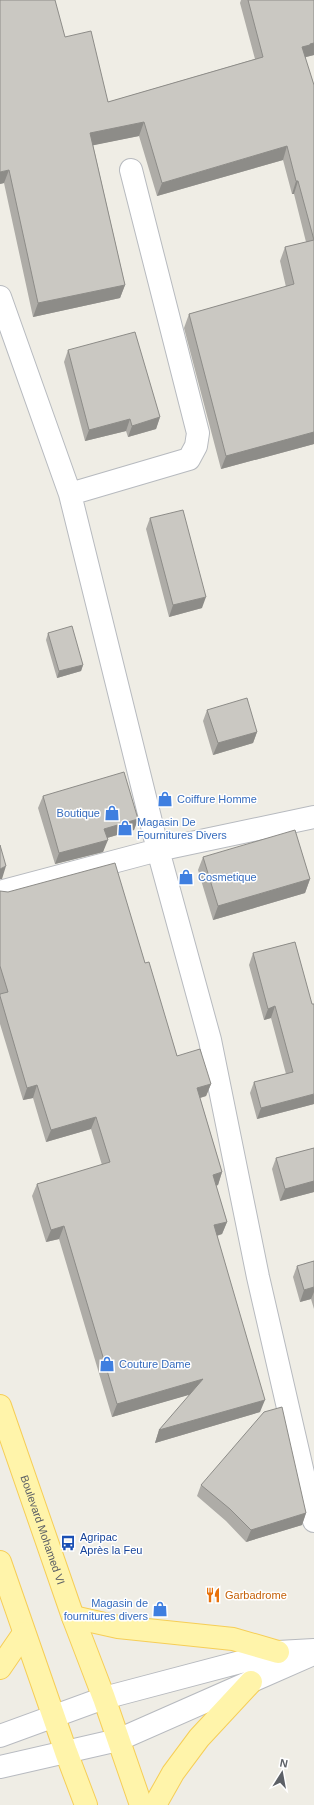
<svg xmlns="http://www.w3.org/2000/svg" width="314" height="1805" viewBox="0 0 314 1805" font-family="Arial,sans-serif">
<rect width="100%" height="100%" fill="#efede5"/>
<g fill="none" stroke-linecap="round" stroke-linejoin="round">
<g stroke="#b7babf" stroke-width="24">
<path id="street" d="M0 297 70 494 158 850 210 1040 258 1277 314 1521
M70 494 189 459 196 446 198 433 131 170
M0 892 158 850 314 817
M104 1698 278 1652 314 1650
M118 1740 311 1655"/>
</g>
<g stroke="#b8bbc1" stroke-width="24">
<path id="secondary" d="M0 1736 104 1698
M0 1767 118 1740"/>
</g>
<g stroke="#f6ce57" stroke-width="24">
<g id="primary">
<path id="s1" d="M0 1406 73 1617 104 1698 141 1805"/>
<path d="M0 1562 66 1752 86 1805"/>
<path d="M73 1617 118 1627 233 1639 278 1652"/>
<path d="M0 1668 24 1633"/>
<path d="M155 1805 173 1773 199 1738 251 1682"/>
</g>
</g>
<use href="#street" stroke="#fff" stroke-width="22"/>
<use href="#secondary" stroke="#fff" stroke-width="22"/>
<use href="#primary" stroke="#fff4aa" stroke-width="22"/>
</g>
<path fill="#aeaca7" d="M241 0H314V55L306 57 305 58 314 85V444L221 469 184 328 189 314 286 287 280 261 285 247 306 242 294 194H292L283 160 157 196 139 136 93 145 125 285 120 298 33 317 4 183 0 184 65 37 108 102 255 59 240 3Z
M68 350 160 417 156 429 128 437 126 431 85 441 64 362Z
M150 518 202 608 169 617 146 529Z
M48 633 83 665 81 671 57 678 46 640Z
M207 710 257 732 253 743 213 755 203 721Z
M43 796 138 819 134 830 107 838 103 852 55 864 38 808Z
M203 857 310 879 305 893 213 920 198 870Z
M0 891 145 963 177 1056 211 1084 206 1096 200 1098 222 1172 218 1185 216 1186 227 1222 222 1234 217 1236 260 1412 155 1443 159 1430 191 1394 112 1417 59 1239 46 1242 32 1196 37 1184 102 1165 91 1129 46 1142 33 1098 23 1100 0 1024Z
M295 942 314 1104 257 1119 250 1093 254 1082 286 1074 271 1018 264 1020 249 965 253 953Z
M314 1148V1192L280 1201 272 1169 276 1158Z
M314 1261V1309L311 1299 300 1302 293 1277 297 1266Z
M201 1485 306 1513 302 1525 246 1542 226 1521 197 1496Z"/>
<path fill="#8d8c88" d="M314 43V55L306 57 305 59 302 47 310 44Z
M144 122 139 136 85 147 90 133Z
M287 146 283 160 157 196 162 183Z
M9 170 4 183 0 184V172Z
M296 181H298L294 194H292Z
M125 285 120 298 33 317 38 303Z
M160 417 156 429 128 437 132 426Z
M130 419 126 431 85 441 89 430Z
M314 432V444L221 469 226 456Z
M206 597 202 608 169 617 173 605Z
M83 665 81 671 57 678 59 671Z
M257 732 253 743 213 755 218 743Z
M138 819 134 830 100 840 104 829Z
M108 840 103 852 55 864 59 853Z
M6 866 2 879H0V869Z
M310 879 305 893 213 920 218 906Z
M275 1006 271 1018 264 1020 268 1009Z
M211 1084 206 1096 193 1100 197 1088Z
M37 1085 33 1098 23 1100 27 1088Z
M314 1094V1104L257 1119 261 1108Z
M96 1117 91 1129 46 1142 51 1130Z
M222 1172 218 1185 208 1188 213 1175Z
M314 1181V1192L280 1201 285 1189Z
M227 1222 222 1234 209 1238 214 1225Z
M64 1226 59 1239 46 1242 51 1230Z
M314 1287V1292L311 1299 300 1302 304 1290Z
M203 1379 199 1392 112 1417 117 1404Z
M265 1400 260 1412 155 1443 159 1430Z
M306 1513 302 1525 246 1542 251 1530Z"/>
<path fill="#cac8c2" stroke="#8d8c88" d="M0 0H55L65 37 91 31 108 102 263 57 248 0H314V43L310 44V45L302 47 314 85V432L226 456 189 314 294 284 285 247 314 240 298 181H296L287 146 162 183 144 122 90 133 125 285 38 303 9 170 0 172Z
M135 332 160 417 132 426 130 419 89 430 68 350Z
M183 510 206 597 173 605 150 518Z
M72 626 83 665 59 671 48 633Z
M247 698 257 732 218 743 207 710Z
M124 772 138 819 104 829 108 840 59 853 43 796Z
M295 830 310 879 218 906 203 857Z
M0 845 6 866 0 869Z
M115 863 145 963 149 962 177 1056 200 1049 211 1084 197 1088 222 1172 213 1175 227 1222 214 1225 265 1400 159 1430 203 1379 117 1404 64 1226 51 1230 37 1184 110 1162 96 1117 51 1130 37 1085 27 1088 0 996V994L8 992 0 966V891L8 892Z
M295 942 312 1004H314V1094L261 1108 254 1082 293 1072 275 1006 268 1009 253 953Z
M314 1148V1181L285 1189 276 1158Z
M314 1261V1287L304 1290 297 1266Z
M282 1407 306 1513 251 1530 230 1509 201 1485 264 1412Z"/>
<defs>
<g id="shop-bare" transform="scale(1.2)"><path d="M-5-2.5h2.3a2.7 3.5 0 0 1 5.4 0H5L5.5 6h-11ZM-1.5-2.5h3a1.5 2.3 0 0 0-3 0Z" fill="#3f7fe0" stroke="#fff" stroke-width="2.5" paint-order="stroke"/></g>
<g id="bus-bare" transform="scale(1.2)"><path d="M-5-6H5V4H4V6H2V4H-2V6H-4V4H-5ZM-3.5-4V0h7V-4ZM-3.5 1.2v1.5H-2V1.2ZM2 1.2v1.5H3.5V1.2Z" fill="#1a4fb4" stroke="#fff" stroke-width="2.5" paint-order="stroke"/></g>
<g id="restaurant-bare" transform="scale(1.2)"><path d="M-5-6h1v4h1v-4h1v4h1v-4h1v5L-1.5 .5V6h-2V.5L-5-1ZM5-6V6H3V1.5H1.5Q1.5-4 5-6Z" fill="#e8710a" stroke="#fff" stroke-width="2.5" paint-order="stroke"/></g>
</defs>
<g fill-rule="evenodd">
<use href="#shop-bare" x="165" y="799"/>
<use href="#shop-bare" x="112" y="813"/>
<use href="#shop-bare" x="125" y="828"/>
<use href="#shop-bare" x="186" y="877"/>
<use href="#shop-bare" x="107" y="1364"/>
<use href="#bus-bare" x="68" y="1543"/>
<use href="#restaurant-bare" x="213" y="1595"/>
<use href="#shop-bare" x="160" y="1609"/>
</g>
<g text-anchor="middle" stroke-width="3" stroke-linejoin="round" paint-order="stroke">
<g font-size="11" fill="#366cbe" stroke="#fff" text-anchor="start">
<text x="177" y="803">Coiffure Homme</text>
<text x="100" y="817" text-anchor="end">Boutique</text>
<text x="137" y="826">Magasin De<tspan x="137" dy="13">Fournitures Divers</tspan></text>
<text x="198" y="881">Cosmetique</text>
<text x="119" y="1368">Couture Dame</text>
<text x="148" y="1607" text-anchor="end">Magasin de<tspan x="148" dy="13">fournitures divers</tspan></text>
</g>
<g font-size="11" fill="#5c6066" stroke="#fff">
<text dy="4" stroke="none"><textPath href="#s1" startOffset="131">Boulevard Mohamed VI</textPath></text>
</g>
<g font-size="11" fill="#164399" stroke="#fff" text-anchor="start">
<text x="80" y="1541">Agripac<tspan x="80" dy="13">Après la Feu</tspan></text>
</g>
<g font-size="11" fill="#c56008" stroke="#fff" text-anchor="start">
<text x="225" y="1599">Garbadrome</text>
</g>
</g>
<g transform="translate(282 1773) rotate(11)" stroke="#ffffff" stroke-width="3" paint-order="stroke">
<path d="M0-3L7 15L0 10L-7 15Z" fill="#5c6066"/>
<text y="-6" font-size="11" font-weight="bold" text-anchor="middle" fill="#5c6066">N</text>
</g>
</svg>
